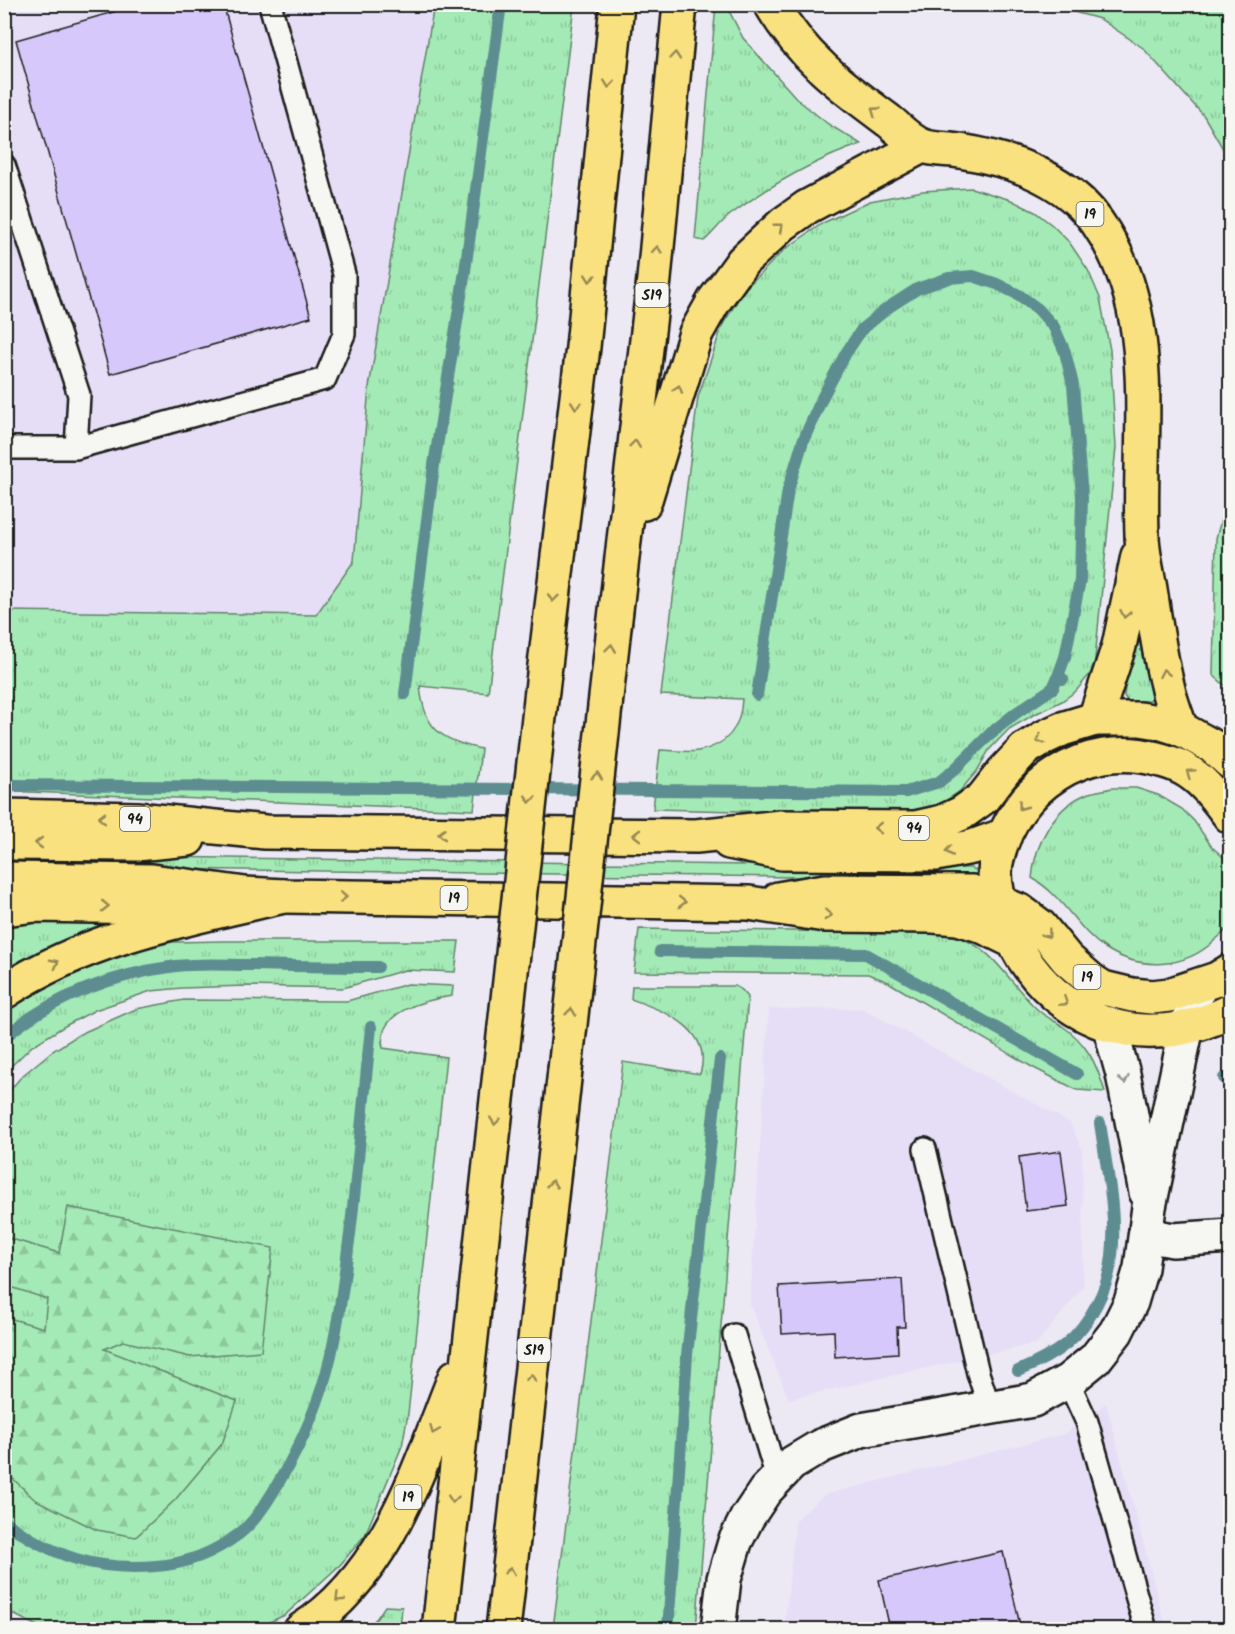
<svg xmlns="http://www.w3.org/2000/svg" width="1235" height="1634" viewBox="0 0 1235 1634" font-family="Kalam,sans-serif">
<defs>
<pattern id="grass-tufts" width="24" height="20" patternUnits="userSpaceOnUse" patternTransform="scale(1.5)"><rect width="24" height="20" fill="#a4eab6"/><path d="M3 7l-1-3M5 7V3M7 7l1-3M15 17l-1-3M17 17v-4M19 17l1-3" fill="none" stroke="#8dc89c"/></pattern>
<pattern id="forest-firs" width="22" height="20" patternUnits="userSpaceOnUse" patternTransform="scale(1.5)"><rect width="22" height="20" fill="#a4eab6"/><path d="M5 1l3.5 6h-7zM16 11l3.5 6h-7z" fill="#8dc89c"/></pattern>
</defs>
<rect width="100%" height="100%" fill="#ece8f4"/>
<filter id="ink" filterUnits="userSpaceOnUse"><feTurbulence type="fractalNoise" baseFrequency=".0167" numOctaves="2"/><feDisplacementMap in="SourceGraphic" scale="12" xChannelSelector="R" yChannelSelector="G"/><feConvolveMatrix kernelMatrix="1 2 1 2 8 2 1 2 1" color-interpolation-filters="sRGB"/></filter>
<g filter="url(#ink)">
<path fill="#e5def6" d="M5 5H434L369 387 354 561 316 615 5 611Z
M769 1009H863L1070 1123 1082 1149 1083 1287 1037 1343 789 1399 750 1304Z
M1106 1403 1166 1629 784 1630 796 1520 824 1495 1065 1434Z"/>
<path fill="url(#grass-tufts)" stroke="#608369" stroke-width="1.5" d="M434 5H574L488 693 420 686C424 729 440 740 481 749L474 810 5 791V611L316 615 354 561 369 387Z
M716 5H726L743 38 798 100 828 124 861 144C815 160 769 186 730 215 721 222 713 233 704 241L695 239Z
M1048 5H1230V161L1204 116 1143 48 1100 19Z
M971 188 1011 200 1035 212 1052 225 1069 242 1088 270 1100 298 1110 350 1116 447 1094 669 1076 691 1062 701 1033 715 1009 729 989 750 977 771 960 791 936 807 900 815 653 809 660 750C671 750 686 753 698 751 727 746 741 727 742 699L661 695 698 397 723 324 744 290 784 250 823 223 870 201 923 191Z
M1230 488V690L1213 675 1216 538Z
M1144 617 1151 699 1146 703 1128 702 1124 696 1133 619Z
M1112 788H1136L1158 795 1182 809 1194 821 1212 847 1230 863C1231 875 1233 914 1230 923 1228 930 1220 936 1215 940 1185 969 1140 971 1105 948 1076 929 1064 896 1032 878 1035 843 1054 806 1089 793 1096 791 1105 790 1112 788Z
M5 855 970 868 976 870 977 874 976 877 958 879 5 867Z
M44 920 93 921 99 923 97 928 39 953 5 973V928L21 922Z
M639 929 930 933C939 934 949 935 957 937 994 947 1011 986 1038 1010 1044 1016 1053 1020 1061 1025 1087 1043 1096 1062 1105 1092L1077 1090 1032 1067 888 982 868 974 634 972Z
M226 941H459L455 972 405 970 343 988 246 986 182 988 151 991 95 1010 63 1027 32 1046 5 1072V1010L36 989 115 954 173 942Z
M408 984 453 986 452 996C425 1000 376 1011 383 1048L446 1057 408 1414 402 1446 365 1535 340 1565 285 1615 254 1629 45 1630 11 1613 5 1608 4 1097 22 1076 51 1052 80 1034 136 1009 184 1000 347 1001Z
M632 986H735L742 990 748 997 696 1629H553L623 1062 700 1074C714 1028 663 1011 631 999Z
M385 1606 402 1607 400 1629H365L377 1618Z"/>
<path fill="url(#forest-firs)" stroke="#608369" stroke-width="1.5" d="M68 1207 273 1248 261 1351 190 1357 123 1341 104 1349 237 1401 222 1444 175 1500 136 1537 97 1530 34 1499 5 1471V1317L44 1328 47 1299 5 1285V1237L59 1253Z"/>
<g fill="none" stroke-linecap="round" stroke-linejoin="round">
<path stroke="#5d8d90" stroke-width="12" d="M405 694 434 465 465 271 501 4
M757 695 788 490 803 441 823 396 846 353 862 329 889 307 917 289 949 278 973 276 997 284 1019 295 1038 309 1054 327 1065 352 1073 385 1082 497 1080 580 1065 657 1057 679H1063
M12 785 906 792 939 782 955 769 991 733 1016 713 1053 688 1057 679
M660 951 866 954 1077 1074
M4 1038C51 997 114 974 176 966 201 963 228 965 254 965 295 966 336 967 378 967
M1224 1078 1230 1079
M1018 1371C1035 1364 1051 1356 1066 1344 1090 1324 1109 1287 1112 1256 1117 1212 1106 1166 1100 1123
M4 1521C53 1557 96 1571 156 1566 186 1564 215 1552 239 1534 256 1521 270 1498 280 1480 302 1443 320 1401 330 1359 340 1318 344 1276 350 1234 358 1165 364 1096 371 1027
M668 1630 687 1355 720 1059"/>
</g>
<path fill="#d6c8fa" stroke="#1c1c1c" stroke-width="1.5" d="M141 4H223L311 317 110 374 16 40Z
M1061 1151 1068 1206 1026 1211 1019 1157Z
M902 1279 905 1327H897L898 1353 835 1357 834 1331 782 1334 779 1286Z
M1003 1552 1021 1629H890L879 1580Z"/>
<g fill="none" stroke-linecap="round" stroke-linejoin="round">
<g stroke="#1c1c1c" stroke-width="26">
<path id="service" d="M4 165 79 395 76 448
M4 448H76L325 379 344 334V274L270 4
M925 1149 978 1373 990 1409
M734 1335 777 1478
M1068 1381 1087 1422 1146 1630"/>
</g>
<g stroke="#1c1c1c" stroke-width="38">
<path id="minor" d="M1109 1024 1123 1074 1146 1192
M1146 1235 1173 1240 1230 1236
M718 1630 724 1579 735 1542 747 1518 765 1491 791 1464 821 1446 861 1430 1033 1400 1068 1381 1095 1359 1116 1332 1131 1302 1141 1268 1149 1207 1187 1026 1199 986"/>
</g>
<g stroke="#1c1c1c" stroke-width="38">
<path id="primary" d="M4 816 137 819 265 832 696 836 781 827 915 828 942 822 962 813 983 798 1004 771 1025 749 1043 738 1062 729 1095 719H1140L1159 722 1181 729 1199 739 1212 746 1230 762
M1230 816C1216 798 1203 779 1182 768 1175 764 1165 761 1157 759 1085 739 1014 787 997 858 991 879 1000 904 1007 924 1028 986 1089 1034 1156 1031 1180 1031 1209 1022 1230 1011
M729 842 782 853 936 854 972 847 1005 835
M4 843 136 844 188 839
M4 879 152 881 245 894 284 896 749 903 825 915 933 916 958 918 980 925 1013 941
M778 899 825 891 972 892 1020 911 1040 926 1067 959 1092 981 1103 988 1132 995 1152 997 1169 995 1217 979 1230 971
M4 909 36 905 152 907 204 900"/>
</g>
<g stroke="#1c1c1c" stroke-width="38">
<path id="motorway" d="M771 4C803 58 840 85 889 121 899 129 911 142 923 146 934 150 948 149 960 151 1010 159 1066 178 1097 222 1161 313 1138 429 1142 534 1142 552 1147 571 1150 589 1155 621 1159 653 1167 685 1170 700 1176 715 1181 729
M644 503 696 333 714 301 743 261 783 224 807 207 922 146
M541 699 583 347 617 4
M605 706 654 279 680 4
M1095 719 1119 646 1138 556
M4 992C87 937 189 918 284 896
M301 1630C388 1575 419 1467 455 1377
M439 1630 501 1063
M503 1630 565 1070"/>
</g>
<use href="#service" stroke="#f6f6f2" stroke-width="21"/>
<use href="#minor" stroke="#f6f6f2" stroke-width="33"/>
<use href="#primary" stroke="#fae180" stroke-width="33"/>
<use href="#motorway" stroke="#fae180" stroke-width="33"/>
<g stroke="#1c1c1c" stroke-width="38" stroke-linecap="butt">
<path id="motorway-bridge" d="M501 1063 541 699
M565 1070 605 706"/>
</g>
<use href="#motorway-bridge" stroke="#fae180" stroke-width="33"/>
</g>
<defs><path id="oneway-chevron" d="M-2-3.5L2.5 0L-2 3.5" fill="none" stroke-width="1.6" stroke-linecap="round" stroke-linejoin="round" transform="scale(1.5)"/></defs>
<g stroke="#968853">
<use href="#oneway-chevron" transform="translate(675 56) rotate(-85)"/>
<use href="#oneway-chevron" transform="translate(609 84) rotate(96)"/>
<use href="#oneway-chevron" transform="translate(875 111) rotate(-144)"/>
<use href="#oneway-chevron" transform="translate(779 227) rotate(-39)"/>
<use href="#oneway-chevron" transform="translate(657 250) rotate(-85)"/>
<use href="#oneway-chevron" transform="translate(590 278) rotate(96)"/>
<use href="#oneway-chevron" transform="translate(678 389) rotate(-73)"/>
<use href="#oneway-chevron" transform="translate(576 405) rotate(97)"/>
<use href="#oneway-chevron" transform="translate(635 444) rotate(-83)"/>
<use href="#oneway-chevron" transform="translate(553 598) rotate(97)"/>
<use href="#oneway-chevron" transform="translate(1125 614) rotate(102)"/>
<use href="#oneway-chevron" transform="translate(611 648) rotate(-83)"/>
<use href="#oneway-chevron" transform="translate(1164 673) rotate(-101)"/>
<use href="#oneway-chevron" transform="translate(1040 740) rotate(150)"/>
<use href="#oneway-chevron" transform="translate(1190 773) rotate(-145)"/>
<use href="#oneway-chevron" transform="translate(597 776) rotate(-84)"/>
<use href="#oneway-chevron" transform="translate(530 799) rotate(96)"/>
<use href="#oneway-chevron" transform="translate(1022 806) rotate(127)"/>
<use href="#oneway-chevron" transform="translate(102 818) rotate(-179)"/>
<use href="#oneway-chevron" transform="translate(878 828) rotate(-180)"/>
<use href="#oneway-chevron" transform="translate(442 834) rotate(-180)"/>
<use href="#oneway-chevron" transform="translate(637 835) rotate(-180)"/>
<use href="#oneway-chevron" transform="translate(39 843) rotate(-180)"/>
<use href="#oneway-chevron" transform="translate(949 851) rotate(170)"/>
<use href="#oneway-chevron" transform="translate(343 897) rotate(1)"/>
<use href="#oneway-chevron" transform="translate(682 902) rotate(1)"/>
<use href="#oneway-chevron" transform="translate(105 906) rotate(1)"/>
<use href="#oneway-chevron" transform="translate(828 915) rotate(3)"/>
<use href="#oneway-chevron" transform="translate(1047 934) rotate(53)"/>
<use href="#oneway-chevron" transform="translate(55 963) rotate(-28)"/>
<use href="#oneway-chevron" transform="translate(1064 1002) rotate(32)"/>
<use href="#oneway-chevron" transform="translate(571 1012) rotate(-84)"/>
<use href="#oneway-chevron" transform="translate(495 1121) rotate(96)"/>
<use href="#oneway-chevron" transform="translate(552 1184) rotate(-84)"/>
<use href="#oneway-chevron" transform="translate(531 1378) rotate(-84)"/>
<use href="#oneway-chevron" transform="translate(434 1430) rotate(112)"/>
<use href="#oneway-chevron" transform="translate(453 1499) rotate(96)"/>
<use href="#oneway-chevron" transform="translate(510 1571) rotate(-84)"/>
<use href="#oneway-chevron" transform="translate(339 1598) rotate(136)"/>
</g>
<use stroke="#949492" href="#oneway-chevron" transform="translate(1124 1080) rotate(78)"/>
</g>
<g text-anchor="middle" stroke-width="5" stroke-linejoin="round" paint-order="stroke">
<g fill="#f6f6f2" stroke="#5d5d5c" stroke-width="1.5">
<rect x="1076.5" y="202" width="27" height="24" rx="4.5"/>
<rect x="635.5" y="283" width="33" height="24" rx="4.5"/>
<rect x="120" y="807" width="30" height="24" rx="4.5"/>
<rect x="899" y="816" width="30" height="24" rx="4.5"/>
<rect x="440.5" y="886" width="27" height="24" rx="4.5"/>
<rect x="1073.5" y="965" width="27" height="24" rx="4.5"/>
<rect x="517.5" y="1338" width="33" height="24" rx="4.5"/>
<rect x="394.5" y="1485" width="27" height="24" rx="4.5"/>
</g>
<g font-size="15" font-weight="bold" fill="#1c1c1c">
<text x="1090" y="219">19</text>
<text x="652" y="300">S19</text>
<text x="135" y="824">94</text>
<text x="914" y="833">94</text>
<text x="454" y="903">19</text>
<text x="1087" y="982">19</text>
<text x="534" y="1355">S19</text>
<text x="408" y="1502">19</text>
</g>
</g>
<rect width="1235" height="1634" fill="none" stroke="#f6f6f2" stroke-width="24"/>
<rect x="12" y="12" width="1211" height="1610" fill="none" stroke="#1c1c1c" stroke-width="2" filter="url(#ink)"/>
</svg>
